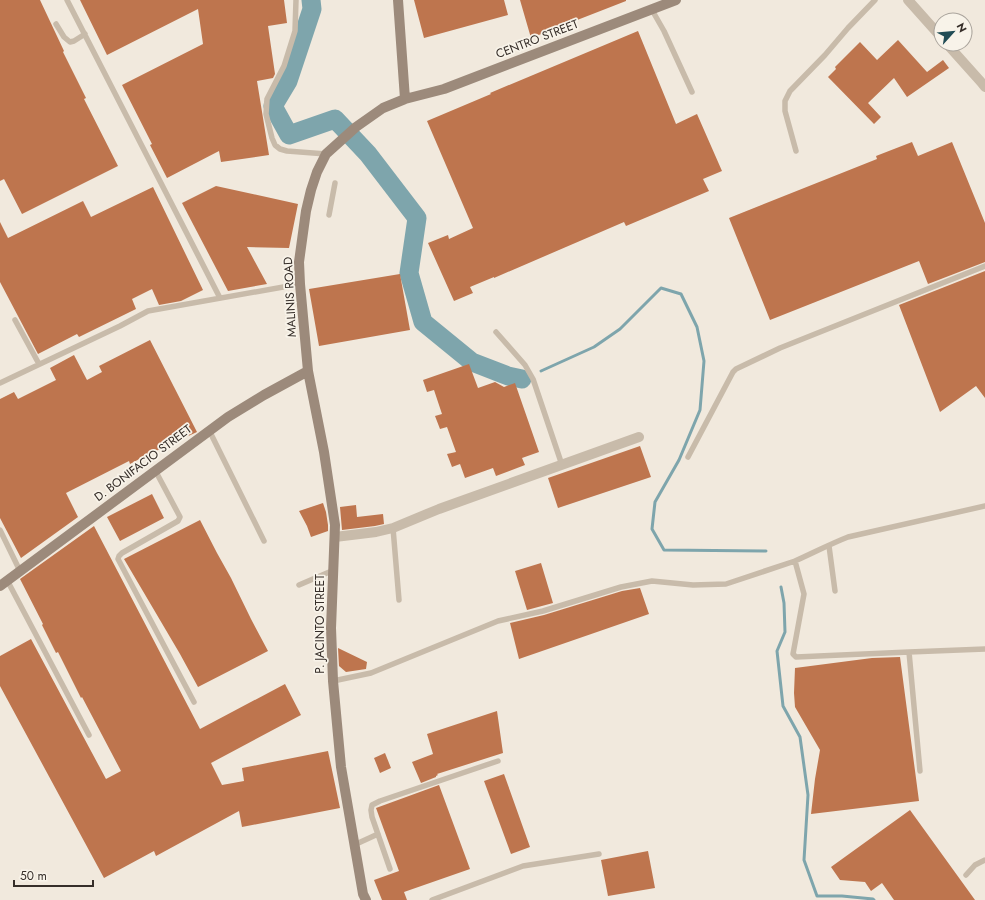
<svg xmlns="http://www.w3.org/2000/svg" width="985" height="900" viewBox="0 0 985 900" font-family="Jost,sans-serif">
<rect width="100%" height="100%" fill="#f1e9dd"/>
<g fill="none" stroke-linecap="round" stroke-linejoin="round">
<path stroke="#7ea5ac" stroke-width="3" d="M541 371 594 347 620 329 661 288 681 294 697 327 704 361 700 410 679 460 655 502 652 529 664 550 766 551
M781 587 784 603 785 632 777 651 783 706 800 737 808 795 804 860 817 896H842L873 899 874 900"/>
<path stroke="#7ea5ac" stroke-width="19" d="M311 0 312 9 288 81 273 106 289 135 335 119 368 154 417 218 409 273 423 322 472 362 508 376 522 379"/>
</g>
<path fill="#be754e" d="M0 0H40L64 51 63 52 86 98 84 99 118 166 22 214 4 179 0 181Z
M80 0H284L287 23 268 26 275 74 273 78 257 81 269 155 221 162 219 151 167 178 150 145 152 144 122 85 203 44 198 9 107 55Z
M414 0H504L508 15 424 38Z
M520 0H626V1L531 38Z
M638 31 676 124 697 114 722 171 703 179 709 191 626 226 624 222 494 278V277L470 287 473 293 454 301 428 243 448 235 449 239 473 228 427 121 491 94 490 93Z
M898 40 927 72 943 60 949 68 907 97 894 78 868 103 881 117 874 124 828 77 836 69 835 67 860 42 877 60Z
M912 142 918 156 952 142 985 223V262L928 284 919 261 770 320 729 218 877 159 876 156Z
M216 186 298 204 289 248 247 247 267 284 228 291 182 203Z
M153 187 203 290 181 301 159 305 152 289 132 299 136 309 79 337 77 334 38 354 0 282V222L8 238 83 201 91 217Z
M985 271V398L976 386 940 412 899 305Z
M400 274 410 330 319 346 309 289Z
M150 340 197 432 143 457 130 464 129 461 66 493 78 517 21 558 0 518V399L14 392 18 399 56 380 50 368 74 355 87 380 102 372 99 366Z
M469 364 478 388 495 382 504 387 515 383 539 452 522 458 525 465 496 476 493 468 465 478 460 464 452 467 447 454 456 452 447 427 440 429 435 416 442 414 434 390 427 392 423 380Z
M640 446 651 477 558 508 548 478Z
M152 494 164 518 120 541 107 517Z
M323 503 326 512 328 525V531L311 537 307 526 299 511Z
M356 505 357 517 383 514 384 524 375 526 342 530 340 507Z
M200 520 217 553 231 578 251 619 268 651 198 687 180 654 124 559Z
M94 526 200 729 285 684 301 715 211 763 222 785 244 781 242 768 328 751 340 808 242 827 239 811 156 856 154 851 104 878 0 686V656L31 639 106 779 121 771 82 697 81 698 58 652 56 653 42 625 43 624 20 579Z
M541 563 553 603 527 610 515 571Z
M640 588 649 614 519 659 510 623 544 615 622 591Z
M338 648 367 662 366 669 346 672 339 666Z
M900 657 919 801 811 814 815 779 820 750 795 707 794 693 795 668 872 658Z
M497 711 503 753 437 774 438 775 436 776V777L421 783 412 762 433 754 427 734Z
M385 753 391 768 380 773 374 758Z
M504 774 530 847 511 854 484 781Z
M439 785 470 869 404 892 407 900H382L374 880 399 871 376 808Z
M910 810 975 900H894L882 883 871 891 865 882 840 880 831 867Z
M648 851 655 888 608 896 601 860Z"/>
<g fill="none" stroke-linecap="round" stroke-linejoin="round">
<path stroke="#c8bbaa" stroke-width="5.5" d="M67 0 220 298
M296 0 295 31 284 66 267 99 266 114 272 138 275 145 280 149 287 151 326 154
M652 10 664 31 692 92
M56 24 64 37 70 42 74 41 85 34
M796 151 785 111V101L790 91 825 55 848 28 875 0
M329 215 335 183
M15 320 39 364
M496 332 525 365 533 379 562 465
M0 383 120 326 148 311 300 284
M209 430 264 541
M688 457 733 372 736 369 780 348 985 266
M155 470 179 515 180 517 178 521 122 553 119 556 118 559 194 702
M393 528 399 600
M0 530 20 571
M829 546 835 591
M795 561C813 553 830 544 848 537L985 506
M7 580 89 735
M299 585 334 570
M909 652 985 649
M333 681 371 673 498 621 543 611 621 587 652 581 693 585 726 584 795 561 804 594 793 654 796 657 909 652 920 771
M354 845 378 834
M390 869 372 817 371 810 372 805 380 801 498 761
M966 875 975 865 985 860
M432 900 523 866 599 854"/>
<path stroke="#c8bbaa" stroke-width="10" d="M908 0 941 37
M947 44 981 82 985 87
M335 537 376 532 393 528 439 509 639 437"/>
<path stroke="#9c8a7b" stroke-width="10" d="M398 0 405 99
M0 586 228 417 264 395 308 371
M366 900 363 894 341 767 333 681 331 628 335 525 324 452 308 371 300 284 299 262 306 211 311 190 317 172 326 154 356 127 383 108 405 99 444 89 676 0"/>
</g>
<g text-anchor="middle" stroke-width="3.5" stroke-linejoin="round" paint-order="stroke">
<g font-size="12" fill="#362e29" stroke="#f8f3e9">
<text transform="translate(537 39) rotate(-21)" y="4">CENTRO STREET</text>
<text transform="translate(290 297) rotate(-93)" y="4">MALINIS ROAD</text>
<text transform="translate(143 463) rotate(-37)" y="4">D. BONIFACIO STREET</text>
<text transform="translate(320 624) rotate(-90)" y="4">P. JACINTO STREET</text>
</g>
</g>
<g transform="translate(953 32) rotate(63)"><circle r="19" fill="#f8f3e9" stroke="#aaa49c"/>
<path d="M0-3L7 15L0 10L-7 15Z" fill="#214c55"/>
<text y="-6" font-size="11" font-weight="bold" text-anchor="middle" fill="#362e29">N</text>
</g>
<path d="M14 880v6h79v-6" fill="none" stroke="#362e29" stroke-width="2"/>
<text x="20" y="880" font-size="12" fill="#362e29" stroke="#f8f3e9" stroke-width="3" paint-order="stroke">50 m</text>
</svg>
